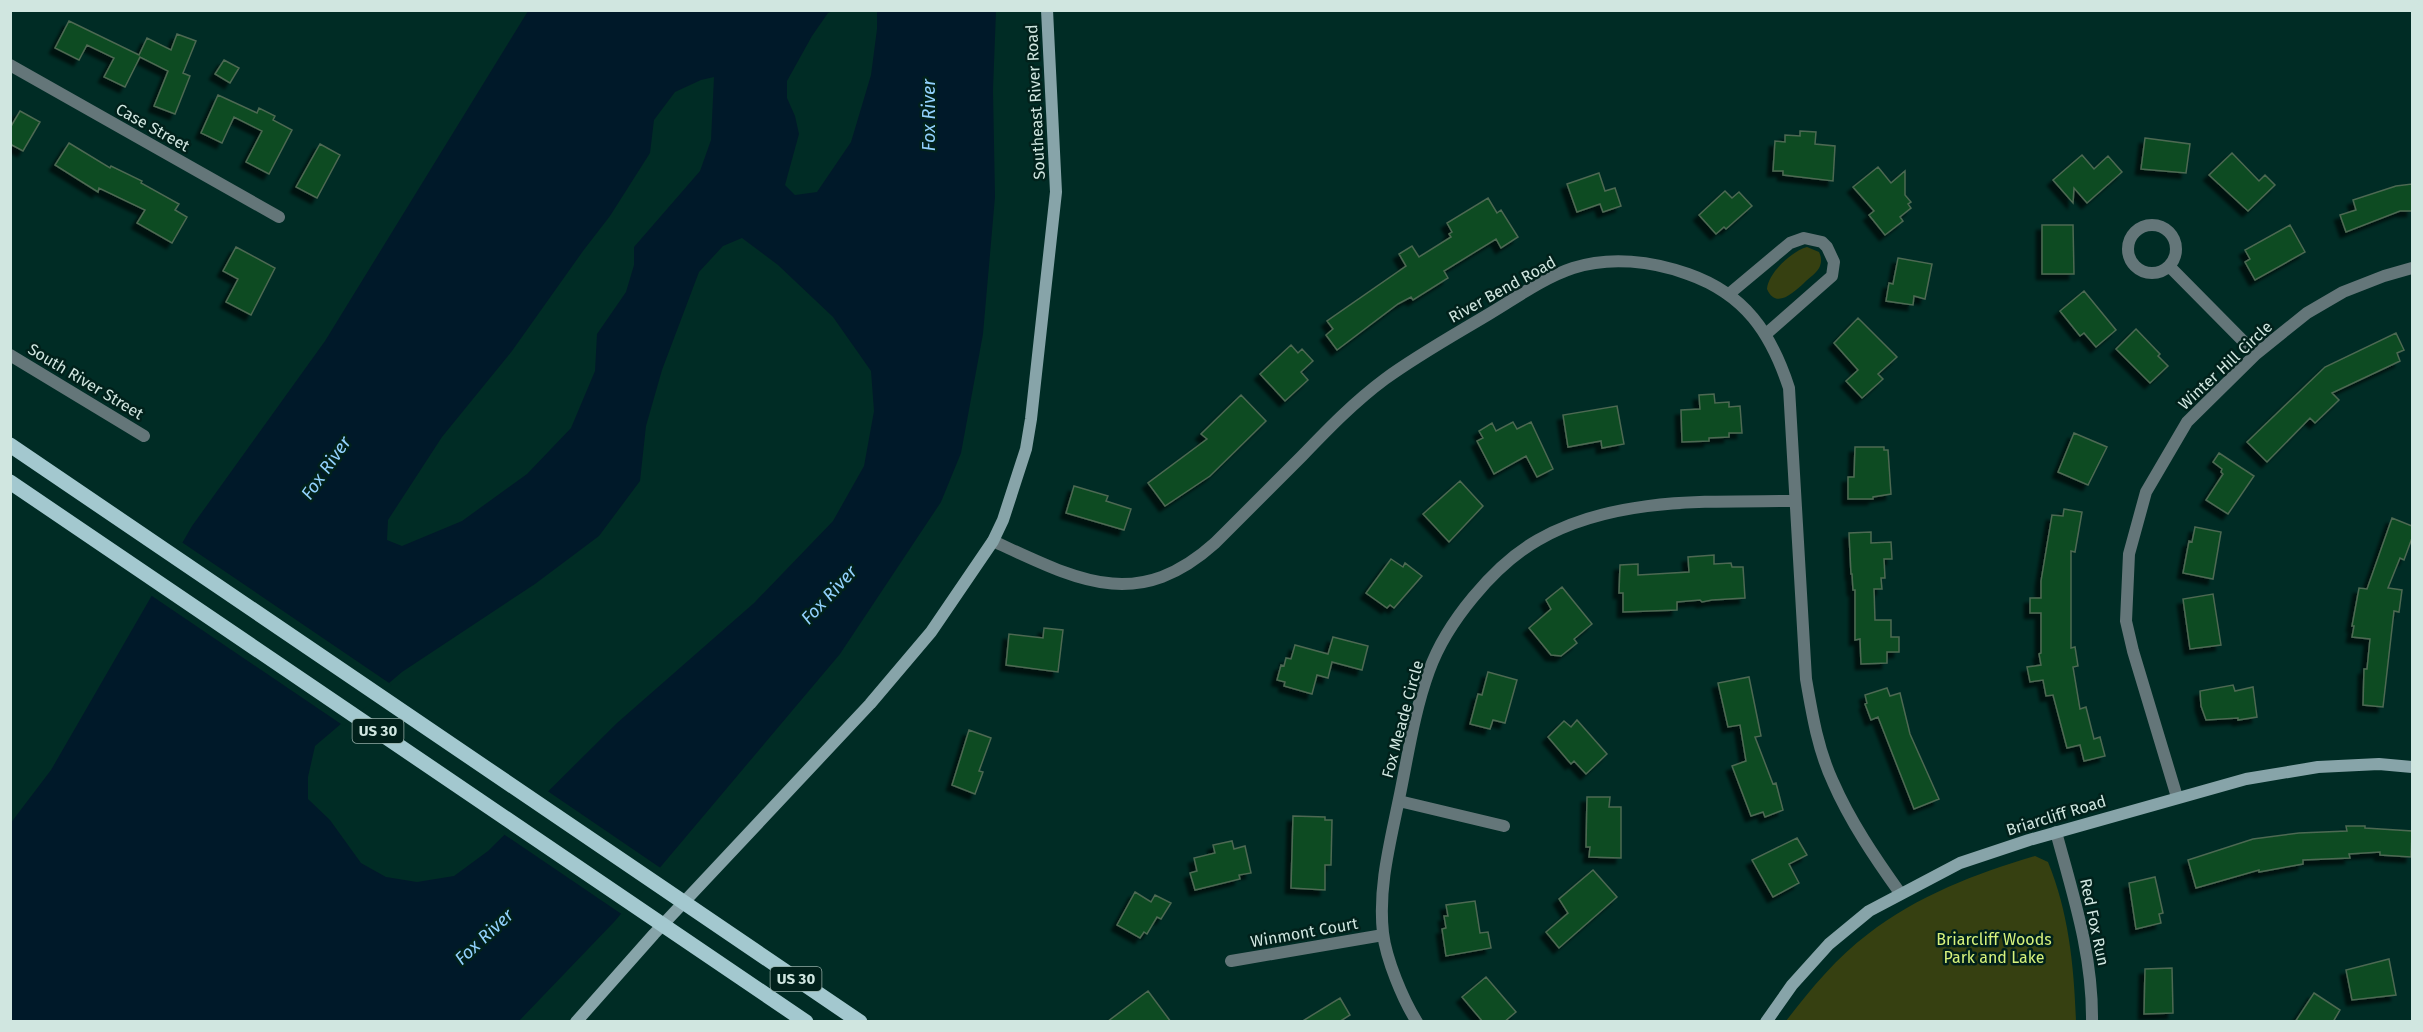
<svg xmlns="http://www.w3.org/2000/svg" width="2423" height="1032" viewBox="0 0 2423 1032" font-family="'Fira Sans',sans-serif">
<defs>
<filter id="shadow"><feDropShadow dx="-5.5" dy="5.5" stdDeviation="1.5" flood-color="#0009"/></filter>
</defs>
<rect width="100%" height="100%" fill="#002c25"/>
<path fill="#364011" d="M1807 247 1819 252C1821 256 1822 261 1820 266 1818 272 1809 278 1804 283 1794 292 1776 310 1767 289 1768 273 1792 251 1807 247Z
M2035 856 2048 862C2069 913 2074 967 2076 1021H1786C1810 990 1836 958 1868 934 1917 896 1977 873 2035 856Z"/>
<path fill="#001929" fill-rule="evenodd" d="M528 11H833L828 13 812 36 787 81V98L795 116 799 134 785 185 795 195 817 192 851 142 871 75 877 29V11H996L993 90 995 197 983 334 961 453 941 502 840 654 615 921 519 1021H11L10 824 51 770 192 526 325 341ZM714 77 711 140 700 171 634 247V265L626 292 597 334 595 371 571 428 527 474 462 521 402 546 387 540 388 520 442 437 512 351 583 251 610 216 650 153 654 120 675 92 701 80ZM742 238 778 265 833 317 871 371 874 411 864 466 833 521 754 603 617 723 488 851 454 876 417 882 386 877 361 863 330 820 308 799V777L315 746 402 672 535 584 599 536 640 481 646 426 662 370 699 272 723 246Z"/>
<path fill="#002c25" d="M180 541 392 685 344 726 149 594Z
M546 790 662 869 623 915 502 833Z"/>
<path fill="#0c4c22" stroke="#4d6952" stroke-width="1.5" filter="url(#shadow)" d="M69 21 139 55 147 38 171 50 177 34 196 41 183 73 190 76 175 114 154 106 168 71 140 57 125 87 104 77 114 58 87 45 79 60 55 48Z
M224 60 239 68 230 83 215 74Z
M218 95 257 113 259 108 275 116 273 120 292 130 269 174 246 162 262 131 234 117 222 143 201 133Z
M20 111 40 122 23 151 10 144V128Z
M1800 131 1816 132 1815 144 1835 146 1833 181 1783 175V171H1773L1775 141 1785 142V135L1800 136Z
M2145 138 2190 144 2186 173 2141 169Z
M69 143 110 168 111 166 142 181 141 183 179 204 175 210 187 217 172 243 137 223 145 210 99 188 98 192 55 165Z
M320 144 340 155 317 198 296 187Z
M2232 153 2259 181 2265 175 2275 185 2248 211 2209 175Z
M2082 155 2094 169 2108 156 2122 172 2087 203 2074 188 2073 203 2053 180Z
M1878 167 1891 183 1905 171V195L1911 202 1908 204 1911 208 1900 217 1903 221 1885 235 1869 215 1874 211 1853 187Z
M1599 173 1605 191 1615 188 1621 206 1603 212 1600 204 1577 212 1567 184Z
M2412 184V211H2400L2346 232 2340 215 2356 210 2353 200 2396 186Z
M1725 191 1732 198 1739 192 1752 206 1726 229 1724 227 1716 234 1699 215Z
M1488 198 1497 213 1501 210 1518 237 1501 248 1496 239 1444 271 1448 278 1413 300 1411 297 1398 304 1337 350 1326 335 1333 329 1327 321 1406 266 1399 254 1412 246 1419 257 1451 237 1449 234 1452 232 1447 223Z
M2042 225H2073L2074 274H2042Z
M2290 225 2305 252 2255 280 2245 262 2250 259 2245 250Z
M236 247 275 268 251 315 226 302 238 279 223 271Z
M1898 258 1932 264 1925 299 1914 296 1913 305 1886 301 1889 283 1893 284Z
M2084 291 2116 330 2096 347 2084 333 2080 336 2060 311Z
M1858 318 1897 357 1878 374 1883 379 1862 398 1846 381 1858 370 1834 343Z
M2136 329 2160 354 2158 356 2168 366 2150 383 2116 349Z
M2396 333 2404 350 2397 353 2400 361 2332 393 2339 400 2315 423 2310 418 2267 462 2247 442 2325 367Z
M1291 345 1298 353 1302 349 1313 361 1301 372 1308 380 1285 401 1260 374Z
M1714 394 1715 403 1729 402V407L1740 406 1742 433H1729V437L1709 438V441L1682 442 1681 410 1700 409 1699 395Z
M1241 395 1266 421 1210 476 1165 506 1148 483 1207 439 1201 434Z
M1617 406 1624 444 1602 448 1601 441 1568 447 1563 415Z
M1513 422 1517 429 1531 422 1553 469 1537 477 1526 456 1494 474 1477 441 1483 438 1479 431 1492 423 1496 431Z
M2074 433 2107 447 2088 485 2058 472Z
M1855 447H1884V450H1888L1891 494 1873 497V499H1848V477H1854Z
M2219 453 2254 476 2228 514 2206 500 2223 474 2221 472 2222 469 2213 462Z
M1460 481 1483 506 1449 542 1423 514Z
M1074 486 1108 496 1106 501 1131 509 1124 530 1066 513Z
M2064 509 2082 512 2075 552 2071 551V648L2075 647 2078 666 2073 667 2080 709 2086 707 2094 739 2100 737 2105 756 2084 761 2080 745 2067 748 2053 695 2046 696 2043 680 2030 682 2027 667 2041 665 2039 654 2041 653V613H2030V598H2041V581L2052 515 2063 516Z
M2392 518 2412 526V538L2404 560 2400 558 2388 588 2402 590 2399 612 2394 611 2383 707 2363 705 2364 669H2367L2370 639 2352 637 2354 626H2352L2359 588 2367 589Z
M2195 527 2221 532 2213 579 2183 573 2189 541 2192 542Z
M1871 532V543L1891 542 1892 559H1884L1885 578H1881L1882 589H1874L1875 620H1891V637H1899V652H1887V663L1861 664 1860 639 1855 640V590H1853L1852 574H1851L1849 533Z
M1714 555V564L1731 563 1732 567H1743L1745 598 1712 600 1702 602 1700 600 1677 602V610L1623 612V593H1619L1620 565 1638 564V575L1689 572 1688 557Z
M1391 559 1403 567 1405 563 1422 576 1394 608 1390 605 1387 608 1366 593Z
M1562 587 1592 624 1574 639 1577 643 1561 656 1551 655 1529 628 1551 609 1546 600Z
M2213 594 2221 645 2190 649 2183 599Z
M1044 628 1063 630 1058 672 1006 665 1009 634 1043 638Z
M1333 637 1368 646 1362 670 1332 662 1328 678 1317 675 1312 694 1284 686 1285 682 1277 680 1281 665 1284 666 1286 658 1291 659 1295 645 1328 654Z
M1488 672 1517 680 1505 723 1493 720 1490 729 1470 724 1478 694 1482 695Z
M1749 677 1761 736 1755 737 1773 784 1776 783 1783 810 1765 817 1763 812 1751 816 1732 766 1746 761 1740 725 1728 727 1718 683Z
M2233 685 2235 691 2253 687 2257 717 2238 720V718L2206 720 2201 706 2200 691Z
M1887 688 1890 696 1900 693 1910 734 1939 799 1914 809 1878 717 1871 720 1865 704 1867 703 1865 695Z
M1577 720 1607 754 1586 774 1574 761 1571 764 1548 737 1564 721 1571 727Z
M969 730 991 738 979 771 983 772 975 794 952 785Z
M1587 797H1610L1609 807H1621V858L1589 857 1590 847H1586Z
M1293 816 1325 817V820H1332L1331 865H1325V890L1291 888Z
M2346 826H2365V828L2412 831 2411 857 2380 855V852L2349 854 2350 858 2303 860V864L2259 872V870L2196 888 2188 860 2253 839 2299 833 2347 831Z
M1797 838 1807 855 1789 864 1799 883 1773 897 1752 860Z
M1232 841 1234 849 1245 846 1251 873 1239 875 1240 879 1195 890 1190 873 1197 871 1194 858 1215 853 1213 845Z
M1593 870 1617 897 1559 948 1546 932 1568 913 1559 899Z
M2155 877 2163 913 2159 914 2161 923 2136 929 2129 883Z
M1135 892 1151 902 1155 895 1171 903 1161 919 1157 917 1147 934 1144 932 1140 938 1117 925Z
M1475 901 1480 933 1488 932 1491 948 1446 956 1442 929 1446 928 1444 916H1448L1446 905Z
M2389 959 2396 995 2352 1000 2346 970Z
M2172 968 2173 1013 2144 1014 2145 969Z
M1486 977 1516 1012 1504 1022H1483L1462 997Z
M1148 991 1171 1022H1107L1136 1000Z
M2314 993 2340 1010 2333 1022H2295Z
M1340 998 1350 1015 1339 1022H1301Z"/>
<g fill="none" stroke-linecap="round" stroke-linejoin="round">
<path stroke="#647679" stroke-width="12" d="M10 65 279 217
M2128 249a24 24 0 1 1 48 0a24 24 0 1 1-48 0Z
M2169 266 2256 354
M1729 294 1790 243 1804 238 1822 242 1827 247 1834 262 1832 276 1766 334
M10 355 144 436
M993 541C1076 579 1136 614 1215 543 1244 514 1273 485 1302 456 1328 429 1354 402 1385 379 1418 355 1454 335 1489 314 1516 298 1543 278 1573 268 1610 256 1652 261 1688 274 1745 294 1771 333 1789 388L1806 679C1812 714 1818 750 1833 782 1850 821 1875 858 1900 893
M2177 797 2133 651 2126 621 2129 554 2146 492 2187 422 2256 354 2307 313 2343 292 2384 276 2412 268
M1399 801 1504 826
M2056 832C2073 895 2093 955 2092 1022
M1231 961 1383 935
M1417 1022C1403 1000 1386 959 1383 933 1378 888 1390 843 1399 799 1408 756 1414 712 1429 671 1446 623 1494 565 1538 540 1615 496 1709 502 1795 501"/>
<path stroke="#87a4a9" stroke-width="12" d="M576 1022 654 934 870 704 931 632 993 541 1003 520 1026 449 1031 419 1056 192 1047 10
M1766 1022 1792 985 1829 944 1869 911 1960 863 2029 840 2246 779 2318 767 2379 764 2412 767"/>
<path stroke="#a3c8cf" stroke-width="15" d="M10 445 860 1022
M10 482 806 1022"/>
</g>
<g text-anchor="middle" stroke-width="5" stroke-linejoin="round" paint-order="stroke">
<g fill="#01211b" stroke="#92aba5" stroke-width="1.5">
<rect x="352.5" y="719" width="51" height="24" rx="4.5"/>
<rect x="770.5" y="967" width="51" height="24" rx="4.5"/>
</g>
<g font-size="15" font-weight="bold" fill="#d0e6e0">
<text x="378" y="736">US 30</text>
<text x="796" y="984">US 30</text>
</g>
<g font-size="16" fill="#d0e6e0" stroke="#01211b">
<text transform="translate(1035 102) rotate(-93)" y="6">Southeast River Road</text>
<text transform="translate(153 127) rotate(29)" y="6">Case Street</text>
<text transform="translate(1502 289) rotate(-29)" y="6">River Bend Road</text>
<text transform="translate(2225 365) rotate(-43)" y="6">Winter Hill Circle</text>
<text transform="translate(86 381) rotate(31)" y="6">South River Street</text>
<text transform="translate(1402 719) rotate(-75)" y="6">Fox Meade Circle</text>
<text transform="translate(2056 815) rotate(-17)" y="6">Briarcliff Road</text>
<text transform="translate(2095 922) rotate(78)" y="6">Red Fox Run</text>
<text transform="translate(1304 932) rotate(-10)" y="6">Winmont Court</text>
</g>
<g font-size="16" fill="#d7f27c" stroke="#01211b">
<text x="1994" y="945">Briarcliff Woods<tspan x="1994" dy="18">Park and Lake</tspan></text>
</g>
<g font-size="18" font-style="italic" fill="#92d1fc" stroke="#01211b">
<text transform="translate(929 115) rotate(-90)" y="6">Fox River</text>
<text transform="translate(326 468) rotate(-55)" y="6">Fox River</text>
<text transform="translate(829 595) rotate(-47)" y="6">Fox River</text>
<text transform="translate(484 937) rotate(-43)" y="6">Fox River</text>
</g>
</g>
<rect width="2423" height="1032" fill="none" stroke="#d0e6e0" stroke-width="24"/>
</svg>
